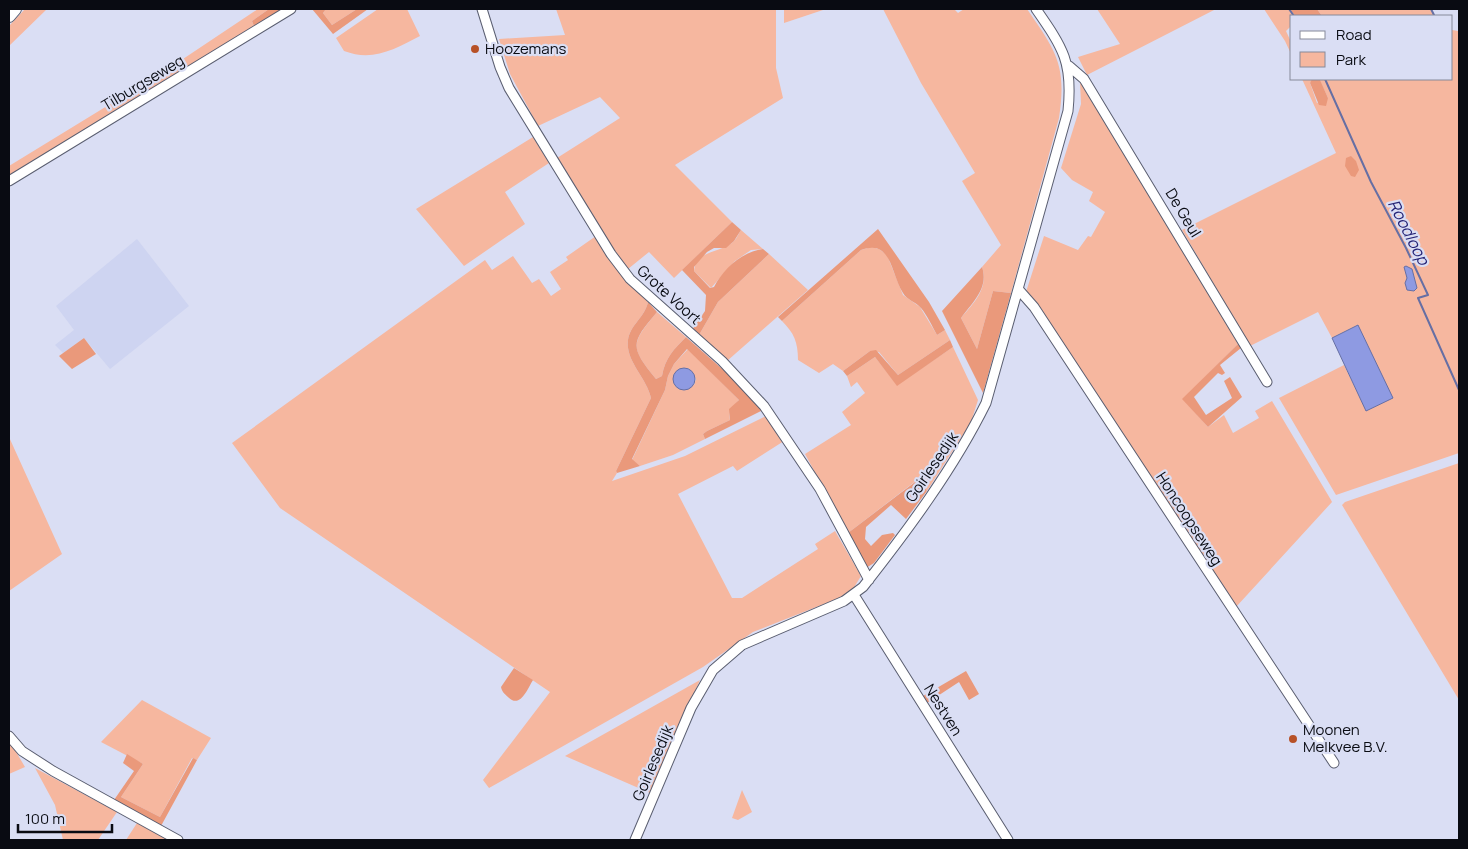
<svg xmlns="http://www.w3.org/2000/svg" width="1468" height="849" viewBox="0 0 1468 849" font-family="Manrope,sans-serif">
<rect width="100%" height="100%" fill="#dadef4"/>
<path fill="#ced4f1" d="M137 239 189 306 110 369 84 338 63 353 55 345 74 330 56 306Z"/>
<path fill="#f6b79f" fill-rule="evenodd" d="M25 9H47L9 46V26Z
M258 9H269L252 21 254 26 9 176V166L174 65Z
M326 9H357L332 25 323 13Z
M378 9H407L420 36C395 49 373 62 344 51L336 38Z
M556 9H776V68L783 98 675 165 732 222 674 278 649 252 628 269 610 245 557 158 620 118 600 97 538 126 510 74 499 39 565 35Z
M784 9H826L784 23Z
M883 9H954L958 13 964 9H1027C1056 51 1067 65 1059 118L1011 293 993 291 977 349 961 318C974 303 989 288 982 267L1001 245 962 181 975 173 921 83Z
M1097 9H1216L1087 75 1078 57 1120 44Z
M1264 9H1290L1295 16H1292V25L1286 31 1292 44V56L1285 41Z
M1317 9H1430L1434 16H1322Z
M1452 30 1458 31 1459 40V453L1336 495 1279 398 1344 365 1366 410 1392 398 1358 325 1332 338 1318 312 1250 346 1182 230 1336 153 1302 79H1313L1310 83 1317 103 1328 98 1319 79H1452Z
M1080 82 1161 211 1238 344 1183 399 1208 427 1224 415 1233 433 1259 418 1255 411 1272 401 1331 500 1332 502 1236 607 1026 292 1044 236 1078 250 1088 236 1091 237 1105 212 1089 201 1093 192 1072 180 1061 168 1081 104Z
M533 137 549 163 505 192 525 224 464 266 416 209Z
M741 230 763 249 751 250 735 261 711 288 694 271C696 249 723 253 734 241 737 238 739 233 741 230Z
M596 236 633 287 648 302C645 317 630 325 628 340 625 361 647 378 651 398L616 471 617 473 612 481 685 456 766 416 784 441 737 471 733 466 678 494 732 598H742L818 549 815 544 835 531 861 576 853 589 839 598 753 632 703 667 489 788 483 780 550 692 280 508 232 443 485 260 492 270 513 256 532 283 539 279 551 296 561 289 550 272 568 260 566 257Z
M871 247 879 249 887 255 903 295 920 307 937 335 945 330 950 340 898 375 879 352 870 351 843 371 833 364 819 373 798 360C798 342 794 333 782 321L861 250Z
M769 254 808 290 727 361 699 335 718 302Z
M657 312 686 337C674 349 665 358 662 376L656 379C629 346 631 344 657 312Z
M953 347 978 400 971 422 927 491 919 479 917 480 848 533 805 454 851 425 842 412 865 393 857 382 851 387 847 376 875 357 897 385Z
M688 349 739 400C733 407 728 410 730 420L707 431 703 434 705 439 673 455 640 466 632 460 665 390 668 376 674 364ZM683 368H688L696 379 694 385 676 387 674 376Z
M9 437 62 554 9 591Z
M1459 463V700L1342 505 1345 502Z
M700 680 650 793 565 756Z
M142 700 211 738 197 760 192 758 160 817 121 797 143 764 101 742Z
M9 740 25 767 9 774Z
M35 768 117 812 98 840H63L55 805Z
M742 790 752 812 738 820 732 818Z
M137 823 168 840H126Z"/>
<path fill="#ea997b" d="M269 9H282L254 26 252 21Z
M312 9H326L323 13 332 25 357 9H368L333 34Z
M1290 9H1317L1322 16H1295Z
M1312 79 1320 80 1328 98 1326 106 1319 105 1310 83Z
M1351 156 1356 161 1359 170 1355 177 1351 176 1345 166 1346 158Z
M732 222 741 230 734 241 726 248H714L707 252 694 267V271L710 288 714 287C724 268 742 252 763 249L769 254 718 302 699 335 692 330 705 311 706 295 682 270Z
M878 229 929 302 945 330 937 335C932 326 927 315 921 308 916 302 907 300 903 293 891 275 892 238 861 250L782 321 778 317Z
M982 267C989 288 973 302 961 318L977 349 993 291 1011 293 983 393 942 311Z
M648 302 657 312C631 343 629 346 656 379L662 376C665 358 674 349 686 337L737 382 763 410 705 439 703 434 707 431 730 420 729 409 739 400 687 349 674 364 668 376 665 390 632 459 640 466 617 473 616 471 651 398C647 378 625 361 628 340 630 325 645 317 648 302Z
M84 338 96 354 72 369 59 356Z
M950 340 953 347 897 386 875 357 847 376 843 371 870 351 876 350 898 375Z
M1238 344 1241 348 1220 365 1225 373 1222 375 1218 373 1194 397 1206 415 1232 398 1224 381 1230 377 1242 397 1208 427 1182 399Z
M919 479 927 491 906 519 891 505 866 527 865 539 871 546 882 535 893 533 895 535 874 563 866 568 848 533Z
M514 668 533 680C527 690 520 709 508 697 504 693 502 692 501 687Z
M966 671 979 694 969 700 959 682 927 703 923 696Z
M127 754 143 764 121 797 160 817 193 758 197 760 161 826 114 800 134 771 123 763Z"/>
<path fill="#8e9ae2" stroke="#666fa4" d="M1406 266 1412 269 1417 288 1414 291 1407 290 1405 283 1407 278 1404 267Z
M1358 325 1393 398 1366 411 1332 338Z
M673 379a11 11 0 1 1 22 0a11 11 0 1 1-22 0Z"/>
<g fill="none" stroke-linecap="round" stroke-linejoin="round">
<path stroke="#666fa4" stroke-width="2" d="M1289 9 1294 16
M1431 9 1434 15
M1325 79 1371 182 1406 248 1428 295 1418 298 1459 390"/>
<g stroke="#5a5e70" stroke-width="11">
<path id="minor" d="M482 9 500 67 509 88 611 254 630 279 722 361 764 406 820 489 869 580
M1069 66 1084 79 1267 382
M9 181 291 9
M1019 290 1034 307 1334 763
M854 595 1008 840
M9 736 22 751 53 771 178 840
M635 840 691 708 713 670 742 645 844 601 863 587C908 530 954 468 986 403L1068 111C1073 62 1063 48 1036 9"/>
</g>
<g stroke="#5a5e70" stroke-width="14">
<path id="highway" d="M9 16 15 9"/>
</g>
<use href="#minor" stroke="#fff" stroke-width="9"/>
<use href="#highway" stroke="#fff" stroke-width="12"/>
</g>
<g fill="#b75127" stroke="#dadef4" stroke-width="2">
<circle cx="475" cy="49" r="5"/>
<circle cx="1293" cy="739" r="5"/>
</g>
<g text-anchor="middle" stroke-width="4.5" stroke-linejoin="round" paint-order="stroke">
<g font-size="15" fill="#090b12" stroke="#dadef4" text-anchor="start">
<text x="485" y="54">Hoozemans</text>
<text x="1303" y="735">Moonen<tspan x="1303" dy="17">Melkvee B.V.</tspan></text>
</g>
<g font-size="15" fill="#090b12" stroke="#dadef4">
<text transform="translate(143 83) rotate(-31)" y="5">Tilburgseweg</text>
<text transform="translate(1183 213) rotate(59)" y="5">De Geul</text>
<text transform="translate(669 295) rotate(42)" y="5">Grote Voort</text>
<text transform="translate(932 467) rotate(-56)" y="5">Goirlesedijk</text>
<text transform="translate(1189 519) rotate(57)" y="5">Honcoopseweg</text>
<text transform="translate(943 710) rotate(58)" y="5">Nestven</text>
<text transform="translate(653 763) rotate(-67)" y="5">Goirlesedijk</text>
</g>
<g font-size="16" font-style="italic" fill="#252375" stroke="#dadef4">
<text transform="translate(1409 232) rotate(63)" y="6">Roodloop</text>
</g>
</g>
<rect width="1468" height="849" fill="none" stroke="#090b12" stroke-width="20"/>
<rect x="1290" y="15" width="162" height="65" fill="#dadef4" stroke="#868a9a"/>
<rect x="1300" y="31" width="25" height="8" fill="#ffffff" stroke="#868a9a"/>
<text x="1336" y="40" font-size="15" fill="#090b12">Road</text>
<rect x="1300" y="52" width="25" height="15" fill="#f6b79f" stroke="#868a9a"/>
<text x="1336" y="65" font-size="15" fill="#090b12">Park</text>
<path d="M18 824v8h94v-8" fill="none" stroke="#090b12" stroke-width="2.5"/>
<text x="25" y="824" font-size="15" fill="#090b12" stroke="#dadef4" stroke-width="4" paint-order="stroke">100 m</text>
</svg>
